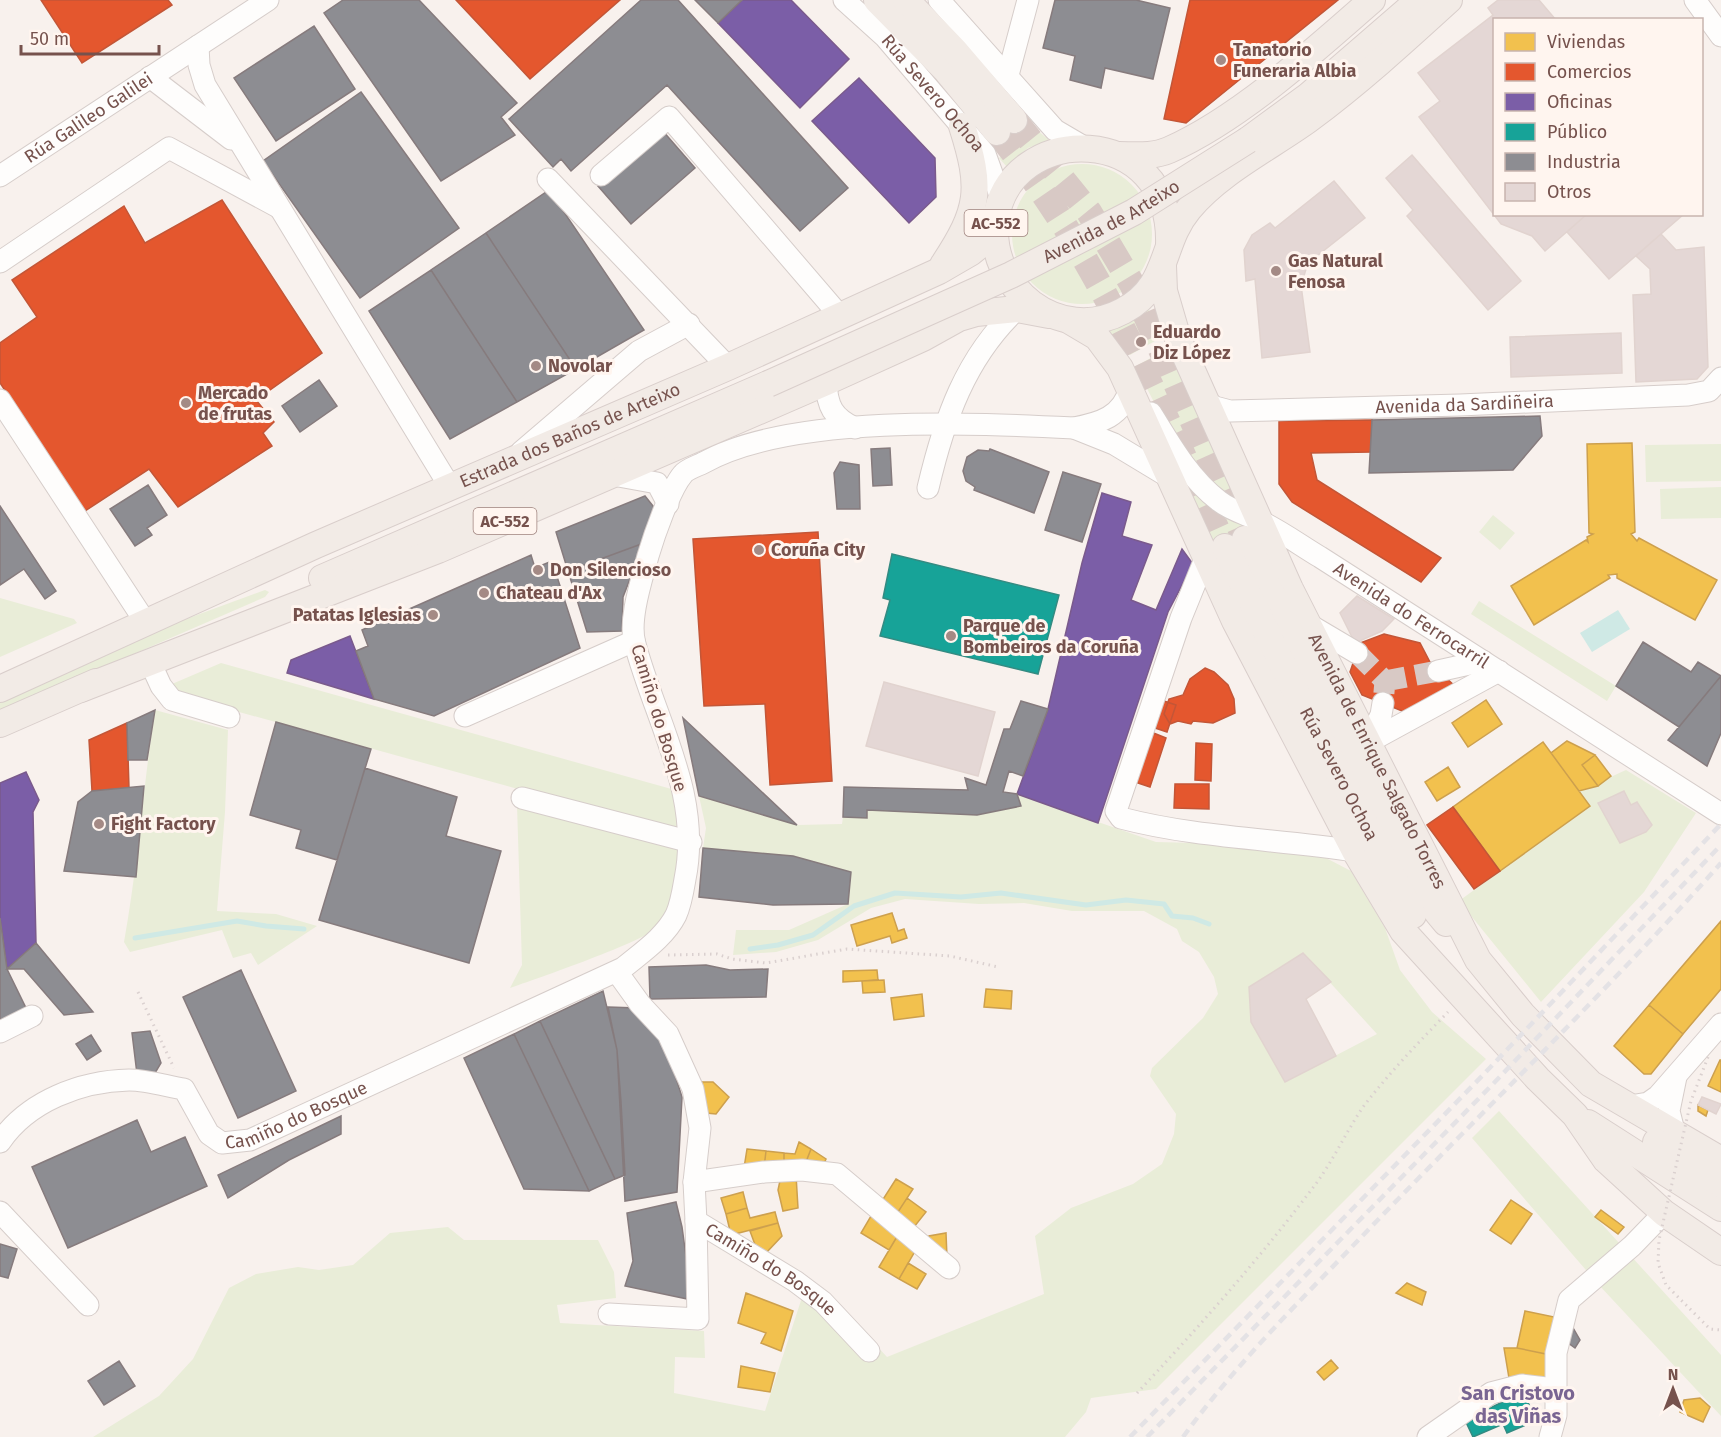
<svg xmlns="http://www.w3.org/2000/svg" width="1721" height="1437" viewBox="0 0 1721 1437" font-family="'Fira Sans',sans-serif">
<rect width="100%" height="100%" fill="#f8f1ed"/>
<path fill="#e9edd8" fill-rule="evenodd" d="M1037 130 1049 140 1028 148 1007 167 999 158Z
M1012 234a70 70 0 1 1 140 0a70 70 0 1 1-140 0Z
M1148 308 1162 337 1130 355 1121 343 1106 330 1128 323Z
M1167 349 1239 502C1193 481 1157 410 1136 366Z
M1721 444V481L1646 482 1645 445Z
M1185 481 1252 527 1212 546Z
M1721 487V518L1661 519 1660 489Z
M1493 515 1515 533 1500 550 1479 532Z
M265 590 269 592 265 597 0 712V700L186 619Z
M0 598 74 619 77 623 0 657Z
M1479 601 1616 686 1607 701 1471 614Z
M221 663 675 790 677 833 232 710 179 694 172 684Z
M155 710 228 730 225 812 217 911 276 914 317 926 258 965 251 953 233 958 222 930 130 952 124 942C138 865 143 787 155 710Z
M1626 770 1696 813 1644 892 1541 1002 1459 901 1589 806 1579 791C1597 786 1609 777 1626 770Z
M1017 794 1156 842 1274 845 1326 858 1351 871 1385 928 1400 970 1432 1012 1486 1059 1156 1389 1091 1398 1086 1412 1065 1437H93L159 1396 193 1359 229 1288 256 1274 298 1267 319 1270 353 1265 390 1233 448 1227 464 1240H598L614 1272 616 1298 557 1305 560 1323 704 1331 705 1358 675 1357 674 1393 765 1411 807 1282 850 1317 887 1357 1044 1294 1035 1236 1071 1208 1133 1184 1162 1164 1174 1134 1176 1114 1150 1076 1152 1068 1203 1018 1218 994 1214 977 1199 952 1182 941 1177 929 1144 911H1072L1024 903 979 904 905 899 871 908 818 940 776 952 733 955 736 930H789L848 904 851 872 793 856 703 848 706 828 699 796 797 825 842 824 843 817 866 818 867 810 977 815 1021 806ZM1304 954 1377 1034 1285 1082 1251 1022 1249 987Z
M517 805 673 844 680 851C678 879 675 902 659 926 649 940 533 980 510 988L522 965Z
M1499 1111 1721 1355V1416L1598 1284 1472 1138Z"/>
<path fill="#cfe9e5" d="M1618 610 1630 629 1592 652 1580 633Z"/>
<path fill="#f2c14e" stroke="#cda04e" stroke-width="1.5" d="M1632 443 1635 532 1631 534 1637 541 1639 538 1717 580 1695 620 1617 578V574L1608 575 1610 578 1534 625 1511 586 1586 540 1588 542 1587 537 1593 534 1589 533 1587 444Z
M1486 700 1502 724 1468 747 1452 723Z
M1567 741 1595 755 1582 765 1598 786 1579 791 1551 753Z
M1543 742 1590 806 1500 871 1453 807Z
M1595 755 1611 776 1598 786 1582 765Z
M1448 767 1460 787 1437 801 1425 782Z
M892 913 898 931 904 929 907 938 892 943 890 936 857 946 851 925Z
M1721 921V989L1683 1034 1649 1005Z
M877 970 878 980 843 982V971Z
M884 980 885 992 863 993 862 981Z
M986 989 1012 991 1011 1009 984 1007Z
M922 994 924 1016 894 1020 891 998Z
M1649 1005 1683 1034 1651 1074H1644L1614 1046Z
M1720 1060H1721V1092L1708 1086Z
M700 1082H713L729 1097 716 1114 706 1113Z
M1698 1105 1708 1110 1706 1116 1698 1111Z
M799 1142 811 1149 804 1167H784V1153L795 1154Z
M747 1149 766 1151 764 1168H744Z
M811 1149 826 1159 823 1166 804 1167Z
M766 1151 784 1153V1167L764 1168Z
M796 1175 798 1208 783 1211 778 1190 781 1176Z
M896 1179 913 1189 896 1215 880 1204Z
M743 1192 747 1208 726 1214 721 1198Z
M907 1198 926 1212 914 1227 896 1215Z
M1511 1200 1532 1214 1511 1244 1490 1230Z
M747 1208 750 1218 775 1212 778 1223 731 1235 726 1214Z
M1601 1210 1624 1227 1618 1234 1595 1217Z
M871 1216 898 1235 889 1250 861 1233Z
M778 1223 782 1236 765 1254 757 1250 750 1231Z
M946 1233 947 1257 929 1248V1236Z
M898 1235 918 1246 899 1279 879 1267Z
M908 1263 926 1274 917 1289 899 1279Z
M1407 1283 1426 1292 1422 1305 1396 1293Z
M746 1293 793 1311 781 1351 761 1343 766 1333 738 1323Z
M1525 1311 1559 1318 1551 1355 1517 1348Z
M1504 1348H1517L1551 1355 1547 1384 1509 1378Z
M1331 1360 1338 1368 1324 1380 1317 1372Z
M741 1366 775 1373 770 1392 738 1387Z
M1700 1398 1710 1407 1703 1422 1680 1412 1684 1400Z"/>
<path fill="#e4572e" stroke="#c35637" stroke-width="1.5" d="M41 0H168L172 5 82 63Z
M456 0H620L530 79Z
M1190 0H1338L1186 123 1164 119Z
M222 200 322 353 256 400 274 422 263 433 272 446 178 507 149 469 85 511 0 383V343L37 317 12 280 124 206 145 243Z
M1372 420 1371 452 1311 453 1317 480 1441 558 1421 582 1292 502 1279 484V421Z
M818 532 832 781 770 785 765 704 704 706 693 539Z
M1384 634 1420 643 1431 664 1456 687 1407 713 1362 695 1350 672 1360 643Z
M1205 668 1214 672 1228 685 1234 699 1235 713 1213 723 1193 721 1191 724 1178 721 1170 724 1164 714 1169 699 1183 695 1190 679Z
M1161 700 1176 705 1167 732 1152 727Z
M127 723 129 788 92 791 89 740Z
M1151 732 1166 738 1150 787 1135 782Z
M1196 743 1212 744 1211 781 1195 780Z
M1175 784H1209V809L1174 808Z
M1453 807 1500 871 1474 889 1427 825Z"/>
<path fill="#7b5ea7" stroke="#7a5a8c" stroke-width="1.5" d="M742 0H791L849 59 800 108 718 23Z
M859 78 935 158 936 197 909 223 812 121Z
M1102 493 1131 502 1122 536 1152 545 1131 600 1156 610 1182 549 1193 564 1168 612 1098 823 1017 794 1048 709 1082 563Z
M350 636 374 699 287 673 291 660Z
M26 772 39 800 33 812 36 943 7 969 0 918V783Z"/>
<path fill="#17a398" stroke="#348b82" stroke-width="1.5" d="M892 554 1059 595 1038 674 880 636 890 600 883 598Z
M1523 1392 1532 1411 1524 1415 1528 1424 1507 1433 1503 1424 1473 1437 1465 1420Z"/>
<path fill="#8d8d92" stroke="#867b7d" stroke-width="1.5" d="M343 0H419L517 103 501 117 515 135 441 181 324 13Z
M641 0H678L848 188 800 231 667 85 571 171 561 159 553 167 509 119Z
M695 0H742L718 23Z
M1055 0H1136L1170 8 1153 79 1105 68 1101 88 1070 80 1075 56 1043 48Z
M314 26 355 89 276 141 234 78Z
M361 92 459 228 360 298 263 161Z
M662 130 695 168 631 224 598 186Z
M549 190 644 330 576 369 486 233Z
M486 233 576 369 517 402 431 270Z
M431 270 517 402 450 439 369 311Z
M319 380 337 406 300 432 282 406Z
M1540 416 1542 436 1513 470 1369 473 1372 420Z
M890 448 892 485 873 486 871 449Z
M990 449 1049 472 1034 513 974 490 975 487 966 481 963 471 967 457 978 450 989 451Z
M840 462 859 465 860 509H837L834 473Z
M1063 472 1101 484 1082 542 1045 530Z
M148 485 167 515 147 528 152 535 135 546 110 509Z
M645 496 657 511 644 543 568 571 556 532Z
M0 506 56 591 45 599 24 569 0 585Z
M644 543 623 597 622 631 587 632 568 571Z
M531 555 535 568 552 561 580 648 434 716 374 699 356 651 368 646 362 630Z
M1643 642 1691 672 1698 662 1721 676 1679 727 1616 686Z
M1721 676V733L1707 766 1668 740Z
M1021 701 1048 709 1023 776 1009 771 1003 792 1017 794 1021 806 977 815 867 810V818L843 817 844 787 968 790 965 778 986 785 1004 729H1010Z
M155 710 147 760H128L127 723Z
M683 718 797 825 699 796Z
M276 722 371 749 337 860 296 848 301 830 250 815Z
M365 768 457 797 446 836 501 851 469 963 319 920Z
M144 786 136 877 64 871 78 802 92 791Z
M703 848 793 856 851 872 848 904 773 905 699 897Z
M0 918 7 969 26 1008 0 1020Z
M36 943 93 1012 64 1015 24 969H7Z
M706 965 730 970 768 969 766 997 650 999 649 967Z
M241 970 296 1091 238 1118 183 997Z
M603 991 617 1050 621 1102 625 1175 615 1179 540 1021Z
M608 1007 637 1008 665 1043 682 1097 677 1192 625 1201 617 1050Z
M540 1021 615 1179 589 1191 514 1034Z
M150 1031 161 1063 155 1073 137 1074 132 1033Z
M514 1034 589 1191 524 1189 464 1058Z
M91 1035 101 1051 87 1060 76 1044Z
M341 1116V1134L289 1160 228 1198 218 1175Z
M137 1120 151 1152 185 1137 207 1186 68 1248 32 1167Z
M676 1202 682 1227 692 1300 625 1286 633 1261 627 1213Z
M0 1244 17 1249 8 1278 0 1276Z
M1572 1326 1580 1340 1575 1348 1564 1340Z
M119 1361 135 1386 104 1405 88 1381Z"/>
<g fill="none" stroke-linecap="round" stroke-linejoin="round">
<path stroke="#cfe9e5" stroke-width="5" d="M135 938 237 921 266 926 304 929
M750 949 778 945 813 935 854 906 895 893 961 897 1001 893 1086 905 1126 900 1164 904 1172 916 1193 918 1209 924"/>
</g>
<path fill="#e4d7d5" stroke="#e1d3cf" stroke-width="1.5" d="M1498 0H1539L1556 20H1494V214H1587L1545 251 1532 236 1501 224 1419 117 1440 101 1418 73 1493 15 1488 8Z
M1412 155 1521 281 1488 310 1407 216 1413 210 1386 178Z
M1334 181 1365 218 1308 263 1301 285 1310 352 1262 358 1255 279 1246 281 1244 250 1252 235 1270 223 1275 228Z
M1587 214H1684L1609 279 1567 232Z
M1661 234 1676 250 1704 247 1708 367 1697 379 1636 382 1633 295 1651 294 1650 269 1636 256Z
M1621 333 1622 373 1511 377 1510 337Z
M1357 596 1394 619 1382 631 1355 643 1340 613Z
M884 682 995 712 978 776 866 746Z
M1624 791 1631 805 1637 802 1652 825 1646 832 1620 843 1598 803Z
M1303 953 1331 982 1306 999 1336 1056 1285 1082 1251 1022 1249 987Z
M1702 1097 1721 1104 1716 1114 1698 1105Z"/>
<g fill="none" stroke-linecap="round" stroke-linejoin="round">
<path stroke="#d8c9c5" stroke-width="21" stroke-dasharray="21 10" stroke-linecap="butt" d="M1357 653 1385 681 1383 703
M1385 681 1438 671"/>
<path stroke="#d8c9c5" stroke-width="26" stroke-dasharray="26 13" stroke-linecap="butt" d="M1014 120 1089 212 1132 284 1245 539
M997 132C1099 255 1158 403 1225 547"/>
<g stroke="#d6cdca" stroke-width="23">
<g id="minor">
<path id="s1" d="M844 0 885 37 985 154 1002 201"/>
<path d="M939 0 1055 130 1084 147"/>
<path d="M1695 0 1721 36"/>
<path d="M198 46 199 65 205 85 450 487"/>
<path d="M1008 75 1028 0"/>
<path d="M150 77 231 139"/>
<path d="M601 175 669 117 840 316"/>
<path id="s2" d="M0 176 268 0"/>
<path d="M548 179 728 367"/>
<path d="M0 262 169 148 278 207"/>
<path d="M826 382C827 406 833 418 855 428"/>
<path d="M0 400 146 623"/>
<path id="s3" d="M1206 401 1215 407 1230 411 1460 405 1688 395 1709 391 1721 378"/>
<path id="s4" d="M1151 413C1170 444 1189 478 1219 501 1232 511 1246 514 1260 521 1281 531 1300 545 1320 557L1721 814"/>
<path d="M1074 428 1114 444 1167 476"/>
<path d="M521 452 639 351 689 324"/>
<path d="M613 475 657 483 668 504"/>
<path d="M928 488C944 420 965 358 1017 309"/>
<path d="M1205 559 1181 618 1116 811 1121 818C1197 838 1278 839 1355 851"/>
<path d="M1308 624 1357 653"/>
<path d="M150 662 161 686 172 700 229 717"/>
<path d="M1438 671 1483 661"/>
<path d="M465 716 634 641"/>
<path d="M1367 743 1499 671"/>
<path d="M1367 743 1381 715 1383 703"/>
<path d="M522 798 691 842"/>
<path id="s5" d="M617 972 640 1004 668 1034 693 1089 700 1128 694 1182 696 1221 795 1281 823 1302 869 1351"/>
<path d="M0 1032 32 1016"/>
<path d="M1630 1106 1648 1103 1658 1096 1721 1024"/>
<path d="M1675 1135 1669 1111 1676 1077"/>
<path id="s6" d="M0 1142C28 1101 81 1081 129 1080 147 1080 166 1086 184 1089L209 1134 222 1143 250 1140 623 968C641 953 665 937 676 915 681 904 683 891 685 879 702 795 656 723 635 644 628 620 642 579 648 556 654 536 670 489 683 474 687 469 697 466 703 463 790 414 974 423 1074 428 1100 423 1122 417 1130 388"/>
<path d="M694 1182 764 1172 802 1170 837 1174 949 1268"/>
<path d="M0 1212 88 1305"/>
<path d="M609 1314 698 1319 696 1221"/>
<path d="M1428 1437 1491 1393 1522 1385 1555 1389"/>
<path d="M1550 1437 1556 1415V1353L1569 1300 1632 1246 1664 1213"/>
</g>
</g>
<g stroke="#d9cecb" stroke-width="28">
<g id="major">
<path d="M877 0 945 69 997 132"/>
<path d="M906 0 954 50 1014 120"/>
<path d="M1248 140 1308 96 1419 0"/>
<path d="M1119 155C1135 155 1153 157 1169 150 1239 119 1314 51 1372 0"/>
<path d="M1169 245C1173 120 1009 122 996 219 986 288 1060 345 1123 311 1171 285 1159 245 1189 209 1220 172 1269 148 1308 120 1358 83 1403 42 1449 0"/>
<path d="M943 265C980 209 982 189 962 126"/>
<path id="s7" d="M1163 266 1164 291 1178 339 1290 589 1478 960 1523 1015 1591 1084 1721 1160"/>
<path d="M1070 321 1097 337 1120 368 1235 621 1355 851 1403 931 1538 1079 1575 1115 1606 1160 1664 1213 1721 1252"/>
<path d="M1245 539C1287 626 1329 712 1373 797 1395 839 1415 888 1446 923"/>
<path id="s8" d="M1225 547 1300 700 1413 915"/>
<path d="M322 578 768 384"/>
<path id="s9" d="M0 689 316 545 728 367 939 271 970 253 995 233"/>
<path d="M81 689 438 550 826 382 923 338 959 318 976 313 1017 309 1049 315"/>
<path d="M0 724 96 682"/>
<path d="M1588 1123 1721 1208"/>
<path d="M1656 1142 1721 1184"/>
</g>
</g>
<path stroke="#dad0cf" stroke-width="3" stroke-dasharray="1.5 4.5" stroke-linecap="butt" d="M668 955 717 954 732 959 766 963 847 949 950 956 998 967
M138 992 174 1068
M1137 1393C1200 1326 1260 1258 1315 1185 1333 1161 1346 1132 1363 1107 1389 1073 1418 1043 1448 1012"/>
<use href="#minor" stroke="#fefdfc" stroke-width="21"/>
<use href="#major" stroke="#f2ebe6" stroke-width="26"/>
<path stroke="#e4e2e5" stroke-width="4.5" stroke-dasharray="9 6" stroke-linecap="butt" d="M1130 1437 1483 1075 1721 824
M1147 1437 1491 1086 1721 845
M1183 1437C1238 1361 1305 1296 1370 1228 1487 1107 1609 989 1721 863"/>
<g stroke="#d9cecb" stroke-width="28" stroke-linecap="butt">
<g id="major-bridge">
<path id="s10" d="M768 384 1011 275 1134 212 1248 140"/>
</g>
</g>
<path stroke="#dad0cf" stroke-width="3" stroke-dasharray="1.5 4.5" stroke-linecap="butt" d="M1708 1057 1691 1101 1659 1240 1658 1263 1666 1285 1710 1329 1721 1330"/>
<use href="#major-bridge" stroke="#f2ebe6" stroke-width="26"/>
</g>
<g fill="#a48a85" stroke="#fff5ef" stroke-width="2">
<circle cx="1221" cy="60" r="6"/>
<circle cx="1276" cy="271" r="6"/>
<circle cx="1141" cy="342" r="6"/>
<circle cx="536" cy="366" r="6"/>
<circle cx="186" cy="403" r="6"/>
<circle cx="759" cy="550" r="6"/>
<circle cx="538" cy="570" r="6"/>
<circle cx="484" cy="593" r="6"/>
<circle cx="433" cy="615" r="6"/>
<circle cx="951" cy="636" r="6"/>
<circle cx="99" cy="824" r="6"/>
</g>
<g text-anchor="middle" stroke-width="6" stroke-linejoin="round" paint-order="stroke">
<g fill="#fff5ef" stroke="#9f837e" stroke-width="1.5">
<rect x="964.5" y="210" width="63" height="26" rx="4.5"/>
<rect x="473.5" y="508" width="63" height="26" rx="4.5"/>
</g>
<g font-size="16" font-weight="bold" fill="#76524d">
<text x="996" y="229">AC-552</text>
<text x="505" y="527">AC-552</text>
</g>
<g font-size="18" font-weight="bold" fill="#76524d" stroke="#fff5ef" text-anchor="start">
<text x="1233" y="56">Tanatorio<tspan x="1233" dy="21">Funeraria Albia</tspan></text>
<text x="1288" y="267">Gas Natural<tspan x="1288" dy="21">Fenosa</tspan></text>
<text x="1153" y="338">Eduardo<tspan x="1153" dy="21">Diz López</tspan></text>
<text x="548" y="372">Novolar</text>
<text x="198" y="399">Mercado<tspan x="198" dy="21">de frutas</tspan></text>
<text x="771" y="556">Coruña City</text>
<text x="550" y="576">Don Silencioso</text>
<text x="496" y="599">Chateau d'Ax</text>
<text x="421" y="621" text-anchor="end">Patatas Iglesias</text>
<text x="963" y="632">Parque de<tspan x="963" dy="21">Bombeiros da Coruña</tspan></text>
<text x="111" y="830">Fight Factory</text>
</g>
<g font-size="18" fill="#76524d" stroke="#fff5ef">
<text dy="6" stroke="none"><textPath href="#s1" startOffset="129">Rúa Severo Ochoa</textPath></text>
<text dy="6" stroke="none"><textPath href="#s2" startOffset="106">Rúa Galileo Galilei</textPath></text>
<text dy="6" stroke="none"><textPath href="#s10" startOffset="380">Avenida de Arteixo</textPath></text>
<text dy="6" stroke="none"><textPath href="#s3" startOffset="261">Avenida da Sardiñeira</textPath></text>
<text dy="6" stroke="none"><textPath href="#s9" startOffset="624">Estrada dos Baños de Arteixo</textPath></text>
<text dy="6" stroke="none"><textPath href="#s4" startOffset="336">Avenida do Ferrocarril</textPath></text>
<text transform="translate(659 718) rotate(73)" y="6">Camiño do Bosque</text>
<text dy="6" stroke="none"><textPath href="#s7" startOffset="542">Avenida de Enrique Salgado Torres</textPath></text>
<text dy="6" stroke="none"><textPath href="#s8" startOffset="254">Rúa Severo Ochoa</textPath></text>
<text dy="6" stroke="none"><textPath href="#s6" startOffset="351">Camiño do Bosque</textPath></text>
<text dy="6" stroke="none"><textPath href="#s5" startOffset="363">Camiño do Bosque</textPath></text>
</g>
<g font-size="20" font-weight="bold" fill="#796592" stroke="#fff5ef">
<text x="1518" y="1400">San Cristovo<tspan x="1518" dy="23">das Viñas</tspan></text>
</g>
</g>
<rect x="1493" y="18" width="210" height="198" fill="#fff5ef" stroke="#c8b4ae" stroke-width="1.5"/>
<rect x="1505" y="33" width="30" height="18" fill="#f2c14e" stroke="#c8b4ae" stroke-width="1.5"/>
<text x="1547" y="48" font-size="18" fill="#76524d">Viviendas</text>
<rect x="1505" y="63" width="30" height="18" fill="#e4572e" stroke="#c8b4ae" stroke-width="1.5"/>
<text x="1547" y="78" font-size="18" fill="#76524d">Comercios</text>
<rect x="1505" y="93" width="30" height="18" fill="#7b5ea7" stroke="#c8b4ae" stroke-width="1.5"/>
<text x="1547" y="108" font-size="18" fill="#76524d">Oficinas</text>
<rect x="1505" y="123" width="30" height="18" fill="#17a398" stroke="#c8b4ae" stroke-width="1.5"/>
<text x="1547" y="138" font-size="18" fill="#76524d">Público</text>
<rect x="1505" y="153" width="30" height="18" fill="#8d8d92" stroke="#c8b4ae" stroke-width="1.5"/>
<text x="1547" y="168" font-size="18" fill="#76524d">Industria</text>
<rect x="1505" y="183" width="30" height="18" fill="#e4d7d5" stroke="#c8b4ae" stroke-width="1.5"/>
<text x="1547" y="198" font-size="18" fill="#76524d">Otros</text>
<g transform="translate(1673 1389)" stroke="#fff5ef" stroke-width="4.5" paint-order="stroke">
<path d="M0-4.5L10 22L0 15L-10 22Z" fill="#76524d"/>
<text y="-9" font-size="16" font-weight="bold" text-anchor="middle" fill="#76524d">N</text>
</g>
<path d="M21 45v9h138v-9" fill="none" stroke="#76524d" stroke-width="3"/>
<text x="30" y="45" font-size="18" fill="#76524d" stroke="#fff5ef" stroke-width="4.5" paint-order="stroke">50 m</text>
</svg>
